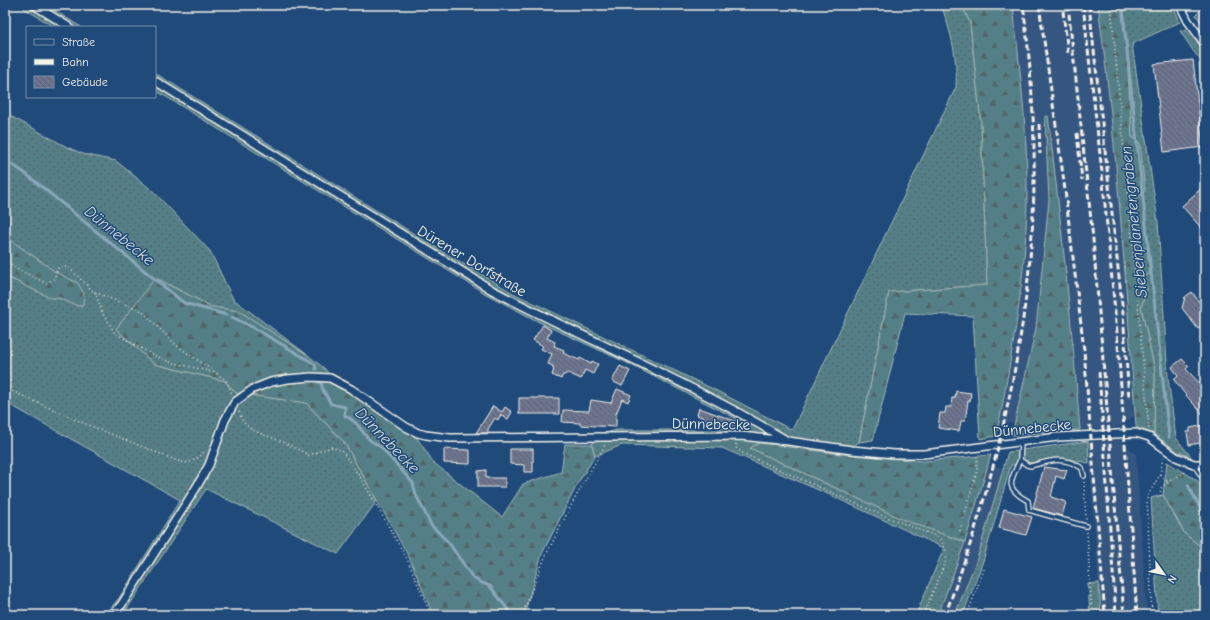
<svg xmlns="http://www.w3.org/2000/svg" width="1210" height="620" viewBox="0 0 1210 620" font-family="'Comic Neue',sans-serif">
<defs>
<pattern id="grass-dots" width="8" height="8" patternUnits="userSpaceOnUse"><rect width="8" height="8" fill="#557f87"/><path d="M2 2h.1M6 6h.1" fill="none" stroke="#50666a" stroke-width="1.8" stroke-linecap="round"/></pattern>
<pattern id="forest-firs" width="22" height="20" patternUnits="userSpaceOnUse"><rect width="22" height="20" fill="#557f87"/><path d="M5 1l3.5 6h-7zM16 11l3.5 6h-7z" fill="#50666a"/></pattern>
<pattern id="building-back-hatch" width="6" height="6" patternUnits="userSpaceOnUse"><rect width="6" height="6" fill="#6d748f"/><path d="M-1 5l2 2M0 0l6 6M5-1l2 2" fill="none" stroke="#5d606e"/></pattern>
</defs>
<rect width="100%" height="100%" fill="#1f4a7a"/>
<filter id="ink" filterUnits="userSpaceOnUse"><feTurbulence type="fractalNoise" baseFrequency=".025" numOctaves="2"/><feDisplacementMap in="SourceGraphic" scale="8" xChannelSelector="R" yChannelSelector="G"/><feConvolveMatrix kernelMatrix="1 2 1 2 8 2 1 2 1" color-interpolation-filters="sRGB"/></filter>
<g filter="url(#ink)">
<path fill="#365780" d="M1013 5H1098L1107 71 1124 253 1134 416 1123 425 1118 427 1100 430 1098 429 1080 430 1073 337 1045 117 1049 200 1036 328 1015 423H999L1016 333 1025 244 1027 183 1024 118Z
M1120 440 1136 454 1147 615H1101L1088 441Z
M988 465 1004 468 977 559 955 615H938L965 542Z"/>
<path fill="url(#grass-dots)" stroke="#a4b8b8" d="M19 5H46L81 27H54Z
M941 5H962L970 23 981 123 987 285 889 292 859 442 840 454 760 443 750 448 904 520 965 542 938 615H916L944 548 832 496 722 448 622 445 595 456 592 444 602 434 617 430H741L743 422 625 362 543 324 486 294 155 90V73L440 250 513 293 717 391 792 430 956 87C958 58 951 32 941 5Z
M1124 5H1173L1180 22 1132 44 1158 222 1168 378 1176 438 1192 458 1177 451 1154 434 1155 371 1141 307 1147 288 1142 284 1140 276 1150 274 1147 249 1137 244 1131 204 1140 143 1132 137Z
M1200 5H1205V28L1196 15 1201 10Z
M1182 29 1184 31 1186 30 1205 51V65L1194 52 1180 31Z
M5 113 67 147 83 154 116 161 153 191 210 251 233 299 309 356 239 311 212 307 156 278 116 329 154 364 225 381 236 393 306 403 344 442 377 501 338 554 206 489 123 615H105L119 598 180 500 5 402V276L51 298H58L78 306V283L57 273 5 236Z
M1088 441 1089 463 1060 458 1030 463C1024 460 1023 457 1022 450Z
M1018 451V459L1015 465H1011L983 561 963 615H955L977 559 1008 452Z
M1163 495 1185 534 1205 550V615H1158L1151 498Z
M1099 583 1101 615H1090L1088 584Z"/>
<path fill="url(#forest-firs)" stroke="#a4b8b8" d="M962 5H1013C1019 64 1027 124 1027 183 1028 264 1014 344 999 423L996 436 980 439 973 316 905 313 873 440 859 442 889 292 987 285 981 123 970 23Z
M1098 5H1124L1132 137 1140 143 1145 191 1131 204 1137 244 1147 249 1150 274 1140 276 1142 284 1147 288 1141 307 1155 371 1154 434 1136 427C1126 286 1117 145 1098 5Z
M1048 116C1061 221 1072 325 1080 430L1012 435 1036 328 1049 200 1045 117Z
M5 236 57 273 78 283 84 294 83 305 78 306 58 298H51L5 276Z
M155 278 212 307 239 311 309 356 324 368 338 385 417 438 434 463 502 517 523 484 561 472 565 444H592L595 456 578 483 542 554 524 615H433L409 557 344 442 306 403 236 393 225 381 154 364 116 329Z
M760 443 840 454 924 461 991 455 965 542 904 520 750 448Z
M1167 462 1195 479 1205 487V550L1185 534 1163 495Z"/>
<path fill="#557f87" stroke="#a4b8b8" d="M1204 63 1205 65V113L1199 64Z"/>
<g fill="none" stroke-linecap="round" stroke-linejoin="round">
<path stroke="#88a8ba" stroke-width="3" d="M1122 5 1169 437
M5 162 13 165 26 174 184 303 227 315
M232 317 254 328 310 361 315 365 316 369
M318 382H321C322 392 327 396 331 404L345 407V416C357 420 362 433 371 441 377 445 382 446 386 453L413 483 416 495 431 525 449 543 473 578 482 583 490 586 512 615
M1188 485 1205 517"/>
</g>
<path fill="url(#building-back-hatch)" stroke="#f4f1e8" d="M1193 60 1203 147 1164 152 1154 64Z
M1205 185V232L1182 206Z
M1192 292 1205 310V324L1198 329 1182 308 1185 297Z
M543 325 551 330 547 338 555 342 554 346 564 350 563 353 579 360 580 358 591 364 592 361 598 364 593 374 585 370 581 379 568 373 562 376 561 379 552 375 554 369 552 368 553 366 548 364 552 354 541 349 543 346 533 340Z
M1182 359 1189 366 1186 369 1205 389V417L1185 394 1174 380 1178 376 1172 367Z
M620 366 630 371 622 386 612 381Z
M617 389 631 395 628 402 622 399 616 414V427L580 425V423L562 422 563 410 589 411 591 400 611 403Z
M956 391 971 393 970 401H968L965 421H961L959 431 938 428 940 413H945L946 407H951L952 398H955Z
M519 398H559V414H519Z
M493 406 502 412 505 407 512 412 508 419 500 415 501 414 498 420 495 418 488 429V433H476Z
M699 408 738 422 736 430 721 427V428L707 424 708 421 704 420V418L697 415Z
M1205 425V442L1189 445 1187 432H1190V428Z
M444 449 470 450V464L444 463Z
M510 449H533V472H524V465L510 464Z
M1044 467 1067 470 1064 479 1056 476 1051 497 1066 502 1062 516 1033 508Z
M486 470V478H505V487H478V471Z
M1004 509 1032 517 1026 535 999 528Z"/>
<g fill="none" stroke-linecap="round" stroke-linejoin="round">
<g stroke="#f4f1e8" stroke-width="6">
<path id="service" d="M1182 10 1191 5
M1021 442 1020 460 1027 465 1031 466C1052 460 1063 456 1082 468L1084 476
M1020 460C1010 482 1004 488 1028 501L1029 510 1078 524 1086 526
M1194 465 1205 481"/>
</g>
<g stroke="#f4f1e8" stroke-width="10">
<path id="minor" d="M34 5 69 27
M1180 5 1188 21 1205 44
M155 81 492 290C589 341 692 383 786 440
M113 615 122 604 196 488 209 465 225 420 235 402 253 389 271 382 288 379 311 377 330 378 351 389 406 427 418 433 426 435 450 438 741 436 788 441 852 450 895 454H924L1058 437 1136 433 1149 437 1176 457 1194 464H1205"/>
</g>
<path stroke="#f4f1e8" stroke-width="1.5" stroke-dasharray="1 3" stroke-linecap="butt" d="M1111 5 1149 429
M5 259 17 269 46 283 54 279 58 268 64 266 72 271 94 292 142 311 176 345 226 380 232 394
M95 292 103 314 115 333 151 354 170 362 213 372
M5 388 81 422 178 461 188 463 197 458 205 451
M239 412C246 432 259 432 275 439 287 443 298 450 309 455L323 450 332 447 342 451 362 480 407 559 431 615
M736 444V448L742 453 884 516 936 536C945 543 947 550 946 561L923 615
M1160 475 1168 482
M1084 482 1086 520
M1160 496 1161 488 1168 482 1187 471
M960 531 977 471V456
M1087 532 1092 615
M522 615 546 555 573 502 605 445
M967 615 985 567
M1152 615 1147 497 1160 475 1163 457"/>
<use href="#service" stroke="#1f4a7a" stroke-width="3.5"/>
<use href="#minor" stroke="#1f4a7a" stroke-width="7"/>
<path stroke="#f4f1e8" stroke-width="3" stroke-dasharray="6 3" stroke-linecap="butt" d="M1039 5 1064 182 1084 350 1105 615
M1068 5 1093 239 1124 615
M1083 5 1102 172 1118 344 1137 615
M1089 5 1123 313 1129 399
M1063 11 1068 53
M1039 124 1040 154
M1077 133 1082 180
M1099 372 1116 615
M945 615C992 492 1023 364 1032 233 1037 157 1033 80 1023 5"/>
</g>
</g>
<g text-anchor="middle" stroke-width="3" stroke-linejoin="round" paint-order="stroke">
<g font-size="15" fill="#f4f1e8" stroke="#1f4a7a">
<text transform="translate(472 261) rotate(31)" y="5">Dürener Dorfstraße</text>
<text transform="translate(711 424) rotate(1)" y="5">Dünnebecke</text>
<text transform="translate(1032 428) rotate(-6)" y="5">Dünnebecke</text>
</g>
<g font-size="16" font-style="italic" fill="#d9dfdc" stroke="#1f4a7a">
<text transform="translate(1133 222) rotate(-96)" y="6">Siebenplanetengraben</text>
<text transform="translate(120 235) rotate(39)" y="6">Dünnebecke</text>
<text transform="translate(388 440) rotate(46)" y="6">Dünnebecke</text>
</g>
</g>
<rect width="1210" height="620" fill="none" stroke="#1f4a7a" stroke-width="20"/>
<rect x="10" y="10" width="1190" height="600" fill="none" stroke="#f4f1e8" stroke-width="1.5" filter="url(#ink)"/>
<rect x="26" y="26" width="130" height="72" fill="#1f4a7a" stroke="#748da6"/>
<rect x="34" y="39" width="20" height="6" fill="#1f4a7a" stroke="#748da6"/>
<text x="62" y="46" font-size="12" fill="#f4f1e8">Straße</text>
<rect x="34" y="59" width="20" height="6" fill="#f4f1e8" stroke="#748da6"/>
<text x="62" y="66" font-size="12" fill="#f4f1e8">Bahn</text>
<rect x="34" y="76" width="20" height="12" fill="url(#building-back-hatch)" stroke="#748da6"/>
<text x="62" y="86" font-size="12" fill="#f4f1e8">Gebäude</text>
<g transform="translate(1164 574) rotate(123)" stroke="#1f4a7a" stroke-width="3" paint-order="stroke">
<path d="M0-3L7 15L0 10L-7 15Z" fill="#f4f1e8"/>
<text y="-6" font-size="11" font-weight="bold" text-anchor="middle" fill="#f4f1e8">N</text>
</g>
</svg>
